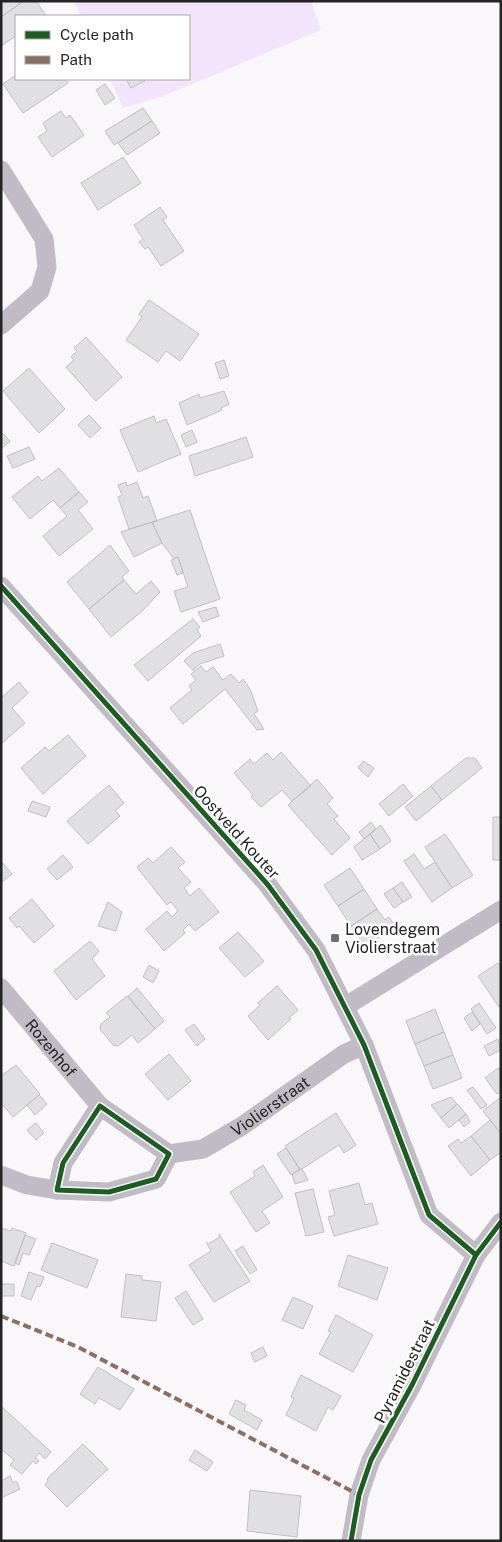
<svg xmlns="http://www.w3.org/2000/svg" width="502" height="1542" viewBox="0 0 502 1542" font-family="'Public Sans',sans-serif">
<rect width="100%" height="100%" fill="#f9f7fa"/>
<path fill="#f2e4fc" d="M74 1H311L321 30 161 97 123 108 110 79H189V16H81Z"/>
<path fill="#e0dfe1" stroke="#c1bfc2" d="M1 1H24L1 17Z
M24 1H36L46 16H16V36L1 46V17Z
M16 75V79H65L68 83 23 113 3 84Z
M126 79H144L145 81 131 88Z
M105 84 115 98 105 105 96 90Z
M143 108 152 121 114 145 105 131Z
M61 111 66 118 70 115 84 135 52 157 38 137 47 131 43 123Z
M152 121 160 133 127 155 118 143Z
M123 157 141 183 98 210 81 183Z
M160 207 167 217 163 220 184 251 161 266 148 247 145 249 139 242 143 239 134 225Z
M149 300 199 334 180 361 166 351 158 362 126 340 142 317 139 314Z
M86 337 122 377 96 401 66 367 74 360 71 357 77 351 74 348Z
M224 360 229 376 220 379 215 363Z
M29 368 65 409 39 433 3 391Z
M224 391 229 404 221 408 222 410 187 425 179 403 199 394 200 398Z
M89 415 101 428 90 438 78 425Z
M154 416 156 423 166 419 181 454 138 472 120 430Z
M192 430 197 442 186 447 181 435Z
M1 432 10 441 1 449Z
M246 437 253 457 195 476 189 456Z
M29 447 35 459 13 468 7 456Z
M59 468 79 492 60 508 53 500 30 519 12 497 38 476 42 481Z
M126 482 127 486 137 482 143 498 148 496 157 521 129 529 118 497 122 495 118 485Z
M79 492 88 502 78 510 93 529 59 556 43 536 67 516 60 508Z
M190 510 220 599 181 612 174 591 188 587 178 557 174 559 162 543 152 522Z
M152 522 162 543 134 557 121 532Z
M110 545 129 571 122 577 124 580 89 609 67 582Z
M178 557 183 573 177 575 171 560Z
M124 580 136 594 151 581 160 592 143 610 111 637 89 609Z
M216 607 219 616 203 622 198 612Z
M193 619 200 627 197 630 201 636 148 681 134 665Z
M220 644 224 656 200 664 193 670 184 661 193 653Z
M201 666 206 672 213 667 223 680 231 674 239 683 243 679 250 689 258 711 254 714 264 729 257 730 225 689 183 724 170 708 192 690 189 686 196 680 191 674Z
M19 682 28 693 12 708 25 723 1 744V698Z
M68 735 86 756 43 794 21 768 45 747 49 751Z
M281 752 311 786 292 801 282 790 261 807 251 797 253 795 234 773 250 759 254 764 267 753 273 760Z
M466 758H475L482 768 442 800 431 786Z
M363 761 374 768 368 777 358 768Z
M317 779 333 798 327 804 338 816 334 819 350 838 332 855 288 805Z
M403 784 413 796 389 816 379 804Z
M109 785 124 803 115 811 120 816 88 844 67 821Z
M431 786 442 800 416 821 405 807Z
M32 801 50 807 46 817 28 811Z
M493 817H501V860H493Z
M371 822 376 829 364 839 359 832Z
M381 825 391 841 380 849 370 834Z
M370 834 380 849 362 860 354 847Z
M445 834 473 875 452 888 425 847Z
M171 847 185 862 178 868 191 882 184 888 190 896 199 888 219 912 195 931 189 924 183 930 185 933 164 951 146 929 167 911 172 917 178 911 171 902 167 905 137 867 148 858 153 863Z
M414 854 424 869 435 862 452 888 432 902 404 861Z
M63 855 73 867 57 880 47 869Z
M1 861 12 874 1 883Z
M350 868 364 889 338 906 324 885Z
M402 882 412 897 403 902 393 888Z
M393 888 403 902 394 908 384 894Z
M364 889 377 909 351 926 338 906Z
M32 899 54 926 34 943 19 926 17 928 9 918Z
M108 902 122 912 116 931 98 926Z
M377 909 385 920 389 917 395 926 365 947 351 926Z
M238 932 264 961 245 977 219 948Z
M90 941 99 951 92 959 105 976 76 1000 54 971Z
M498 963 501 967V1005L499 1007 478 976Z
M149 965 159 971 153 983 143 977Z
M277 986 298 1010 289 1018 291 1019 268 1040 248 1016 260 1005 258 1003Z
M137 988 164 1021 155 1029 128 996Z
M127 996 155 1029 138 1043 132 1035 118 1046 113 1045 100 1029 101 1024 110 1017 106 1013Z
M479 1003 496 1028 487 1034 471 1009Z
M435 1009 444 1032 415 1044 406 1021Z
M472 1012 480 1024 472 1031 464 1018Z
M194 1024 205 1039 197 1046 185 1030Z
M444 1032 453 1055 424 1066 415 1044Z
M498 1039 501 1050 489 1056 484 1046Z
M169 1054 191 1081 168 1100 145 1074Z
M453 1055 462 1078 433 1089 424 1066Z
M16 1065 40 1094 13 1117 1 1103V1076Z
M498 1068 501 1072V1091L497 1094 485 1078Z
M473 1087 487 1105 481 1109 467 1090Z
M39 1095 47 1104 35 1115 27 1105Z
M451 1097 457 1104 441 1118 431 1105Z
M501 1097V1134L483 1111Z
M457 1104 466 1114 449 1128 441 1118Z
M336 1113 356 1145 344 1153 339 1145 300 1170 285 1146Z
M466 1114 470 1122 464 1127 459 1120Z
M490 1120 501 1134V1152L490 1160 471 1136Z
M36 1123 44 1133 36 1140 27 1130Z
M471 1136 490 1160 471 1176 448 1146 458 1139 461 1143Z
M286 1148 300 1169 291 1175 277 1154Z
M263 1165 283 1197 262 1211 270 1223 256 1232 230 1192 255 1176 253 1172Z
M302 1169 308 1180 295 1184 292 1174Z
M359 1183 365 1205 372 1203 378 1224 334 1236 328 1217 335 1215 329 1191Z
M313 1189 324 1232 306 1236 295 1193Z
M1 1228 11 1231 12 1228 26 1233 14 1266 1 1261Z
M219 1234 250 1281 214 1302 189 1265 211 1251 206 1242 208 1244 220 1237Z
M25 1235 36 1239 29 1255 23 1253 19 1265 15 1263Z
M52 1243 98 1260 87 1288 41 1270Z
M243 1246 257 1270 250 1274 235 1251Z
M348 1255 388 1268 377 1300 338 1286Z
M29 1272 44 1277 40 1287 37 1286 31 1300 21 1296Z
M126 1274 142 1276V1280L161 1282 156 1321 121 1317Z
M1 1284H14V1296H1Z
M186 1291 203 1319 193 1325 175 1298Z
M293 1297 313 1306 303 1329 282 1320Z
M336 1315 373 1335 353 1372 319 1354 331 1332 328 1331Z
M263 1347 267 1356 255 1362 251 1353Z
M98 1367 134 1389 120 1410 99 1398 95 1404 80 1394Z
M301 1375 341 1396 333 1410 328 1407 316 1431 286 1415 294 1398 291 1397Z
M236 1400 246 1405 244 1410 262 1420 257 1430 229 1414Z
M1 1406 51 1452 45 1459 39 1453 35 1458 39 1461 36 1464 33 1461 22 1474 10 1465 14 1460 1 1449Z
M83 1444 108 1469 67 1507 45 1485 48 1481 47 1479Z
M195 1450 213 1462 207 1471 189 1460Z
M10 1476 13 1483 16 1481 20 1489 1 1498V1481Z
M250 1490 301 1496 297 1537 247 1531Z"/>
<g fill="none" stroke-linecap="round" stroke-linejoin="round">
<g stroke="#c1bbc5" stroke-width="19">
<path d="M1 170 44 239 47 267 40 291 1 325"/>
<path d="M1 586 268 885 316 950 364 1045 429 1215 476 1255"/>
<path id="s1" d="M1 988 100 1106"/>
<path d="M346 1006 501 910"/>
<path d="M100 1106 169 1154 156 1179 109 1192 57 1190 63 1163Z"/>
<path id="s2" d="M169 1154 203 1149 242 1126 344 1054 364 1045"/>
<path d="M1 1175 27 1185 57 1190"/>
<path d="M351 1541 359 1495 371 1460 412 1385 476 1255 501 1222"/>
</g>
<path stroke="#8d6e63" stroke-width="4" stroke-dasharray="8 4" stroke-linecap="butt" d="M1 1316 78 1347 359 1495"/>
<g stroke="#fff" stroke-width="8">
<path id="cycleway" d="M1 586 268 885 316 950 364 1045 429 1215 476 1255
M100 1106 169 1154 156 1179 109 1192 57 1190 63 1163Z
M351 1541 359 1495 371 1460 412 1385 476 1255 501 1222"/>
</g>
<use href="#cycleway" stroke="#1b5e20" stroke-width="5"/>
</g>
<rect fill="#6f6e70" stroke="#fff" stroke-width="2" x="330" y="933" width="10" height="10" rx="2.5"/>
<g text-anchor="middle" stroke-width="5" stroke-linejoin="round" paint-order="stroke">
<g font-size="16" fill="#252425" stroke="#fff">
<text transform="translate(237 832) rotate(48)" y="6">Oostveld Kouter</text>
<text dy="6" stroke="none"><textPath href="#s1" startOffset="78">Rozenhof</textPath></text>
<text dy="6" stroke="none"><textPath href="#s2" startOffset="114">Violierstraat</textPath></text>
<text transform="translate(404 1371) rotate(-63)" y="6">Pyramidestraat</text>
</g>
<g font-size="16" fill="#252425" stroke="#fff" text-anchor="start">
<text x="345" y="935">Lovendegem<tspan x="345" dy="18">Violierstraat</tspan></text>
</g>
</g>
<rect width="502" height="1542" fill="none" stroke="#252425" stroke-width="5"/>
<rect x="15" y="15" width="175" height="65" fill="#ffffff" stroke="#a8a7a8"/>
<rect x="25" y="31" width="25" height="8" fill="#1b5e20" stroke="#a8a7a8"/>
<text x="60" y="40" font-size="15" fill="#252425">Cycle path</text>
<rect x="25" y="56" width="25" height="8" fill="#8d6e63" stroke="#a8a7a8"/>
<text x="60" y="65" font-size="15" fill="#252425">Path</text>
</svg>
